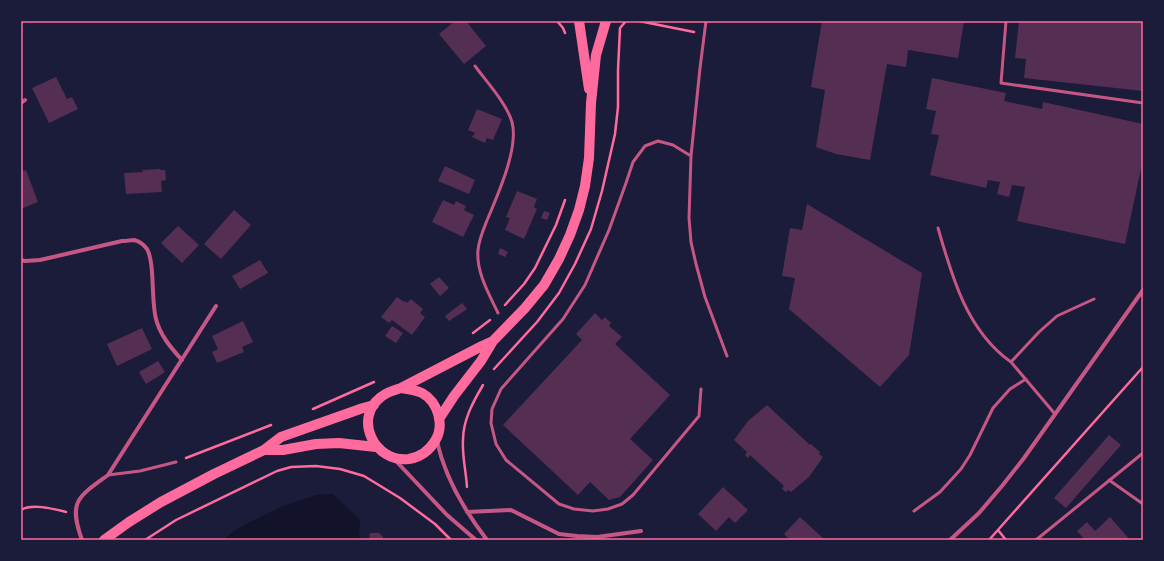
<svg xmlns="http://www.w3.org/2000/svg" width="1164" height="561" viewBox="0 0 1164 561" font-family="'Roboto Serif',serif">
<rect width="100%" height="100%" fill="#1b1b3a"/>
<path fill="#12122b" d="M333 494 360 520 359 540H223L238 528 283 506 316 495Z"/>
<path fill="#542f53" d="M455 21H466L486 46 464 64 439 34Z
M822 21H964L958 58 908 50 906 67 887 64 870 160 836 154 816 147 825 90 811 87Z
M1019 21H1143V91L1024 78 1026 59 1015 58Z
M56 77 67 99 72 97 78 109 49 123 32 88Z
M932 78 1006 93 1004 101 1042 109 1043 102 1143 124V164H1142L1125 244 1017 221 1025 187 1012 185 1009 197 997 194 1000 182 988 180 986 188 930 175 939 135 931 134 936 111 926 109Z
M477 109 502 119 493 140 487 138 485 143 472 137 475 133 468 130Z
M21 166 23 171 26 170 38 202 21 209Z
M445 166 475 180 469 194 438 181Z
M160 169V170H165L166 180 161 181 162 192 126 194 124 173 143 172 142 170Z
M517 191 537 199 534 207 537 209 524 239 505 230 510 218 506 217Z
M443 200 454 205 456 201 466 206 464 210 474 215 463 237 432 222Z
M807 204 922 273 909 355 880 387 789 309 795 278 782 276 790 228 802 230Z
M234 210 251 225 221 259 204 244Z
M544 211 550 213 547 220 541 218Z
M178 226 199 245 182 263 161 243Z
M500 248 508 252 505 257 498 254Z
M260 260 268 273 240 289 232 276Z
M439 277 449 288 440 296 430 284Z
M397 297 404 302 405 301 407 303 411 299 423 309 420 313 425 317 412 335 392 320 389 323 381 317Z
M462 303 467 309 449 321 445 316Z
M595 313 602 320 605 317 611 323 609 326 622 337 615 344 670 395 630 439 653 460 620 497 609 500 590 482 578 495 503 425 582 340 576 334Z
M243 321 253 342 242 347 244 352 217 363 212 352 218 349 212 336Z
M392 326 403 333 396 343 385 336Z
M142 328 152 349 117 366 107 344Z
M158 361 165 372 146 384 139 372Z
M767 405 810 445 811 444 820 452 819 454 823 457 809 477 791 492 788 490 786 492 782 489 784 486 750 455 748 458 745 455 747 452 734 440 748 421Z
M1109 435 1121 445 1066 508 1054 498Z
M723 487 748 510 735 523 729 517 716 531 698 514Z
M800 517 825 540H790L784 534Z
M1110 517 1130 540H1085L1077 531 1087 522 1095 531Z
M370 533H379L383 537V540H369Z"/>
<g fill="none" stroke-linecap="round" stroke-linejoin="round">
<path stroke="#ff6b9d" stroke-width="2.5" d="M557 21 563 28 565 33
M639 21 694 32
M505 305 524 284 535 268 556 225 565 200
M473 333 490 320
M494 369 537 322 559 293 575 264 591 229 602 191 615 134 618 107V70L620 28 626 21
M313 409 374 382
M186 458 271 425
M467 487C466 471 462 456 463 440 463 420 473 402 483 385
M21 510C32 503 54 509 66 512
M998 530 1006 540
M145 540 176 520 277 471 291 467 316 466 340 469 364 476 400 498 435 524 451 540
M989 540 1143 367"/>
<path stroke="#c65784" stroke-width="3" d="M706 21 700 68 691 156 689 218 691 242 696 264 705 297 727 356
M1006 21 1001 83 1143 103
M475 66C486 81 507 104 512 122 519 148 498 194 488 218 484 228 479 239 478 250 476 272 489 294 498 313
M691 156 673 145 658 141 645 146 633 162 626 183 609 230 585 285 563 319 501 389 492 409 491 423 496 444 506 460 559 504 574 509 593 511 608 509 622 504 633 495 699 416 701 389
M938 228C952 277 967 331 1011 362
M1055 414 1011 362 1039 332 1057 316 1094 299
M108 475 140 471 176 462
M1109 480 1143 504
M914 511 940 492 961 469 970 455 993 408 1010 389 1026 379
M1036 540 1143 453"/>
<path stroke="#c65784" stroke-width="4" d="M21 103 25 100
M21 260 25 261 40 260 122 241C126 241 131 240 134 240 139 241 144 245 147 249 155 263 151 301 156 319 160 335 171 348 182 360
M437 441C445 478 464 510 487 540
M395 460 447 515 476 540
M467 512 511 510 559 534 577 536 597 537 641 531
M82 540C68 501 78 497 108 475L216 306
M950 540 979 513 1002 486 1024 458 1143 290"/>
<path stroke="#ff6b9d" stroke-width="10" d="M579 21 589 89
M401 388C408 389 415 390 422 393 438 402 445 425 435 441 429 451 420 457 409 459 374 463 353 418 381 397 387 392 394 390 401 388L482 346 493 341
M439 419 454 396 481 361 493 341 525 308 544 285 559 259 570 235 579 210 585 186 589 158 591 103 596 55 606 21
M264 450H283L316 444 339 443 376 447
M104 540 129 522 161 502 214 474 264 450 281 437 363 408 374 405"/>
</g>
<rect width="1164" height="561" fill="none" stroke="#1b1b3a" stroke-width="44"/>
<rect x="22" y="22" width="1120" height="517" fill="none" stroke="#ff6b9d" stroke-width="1.5"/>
</svg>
